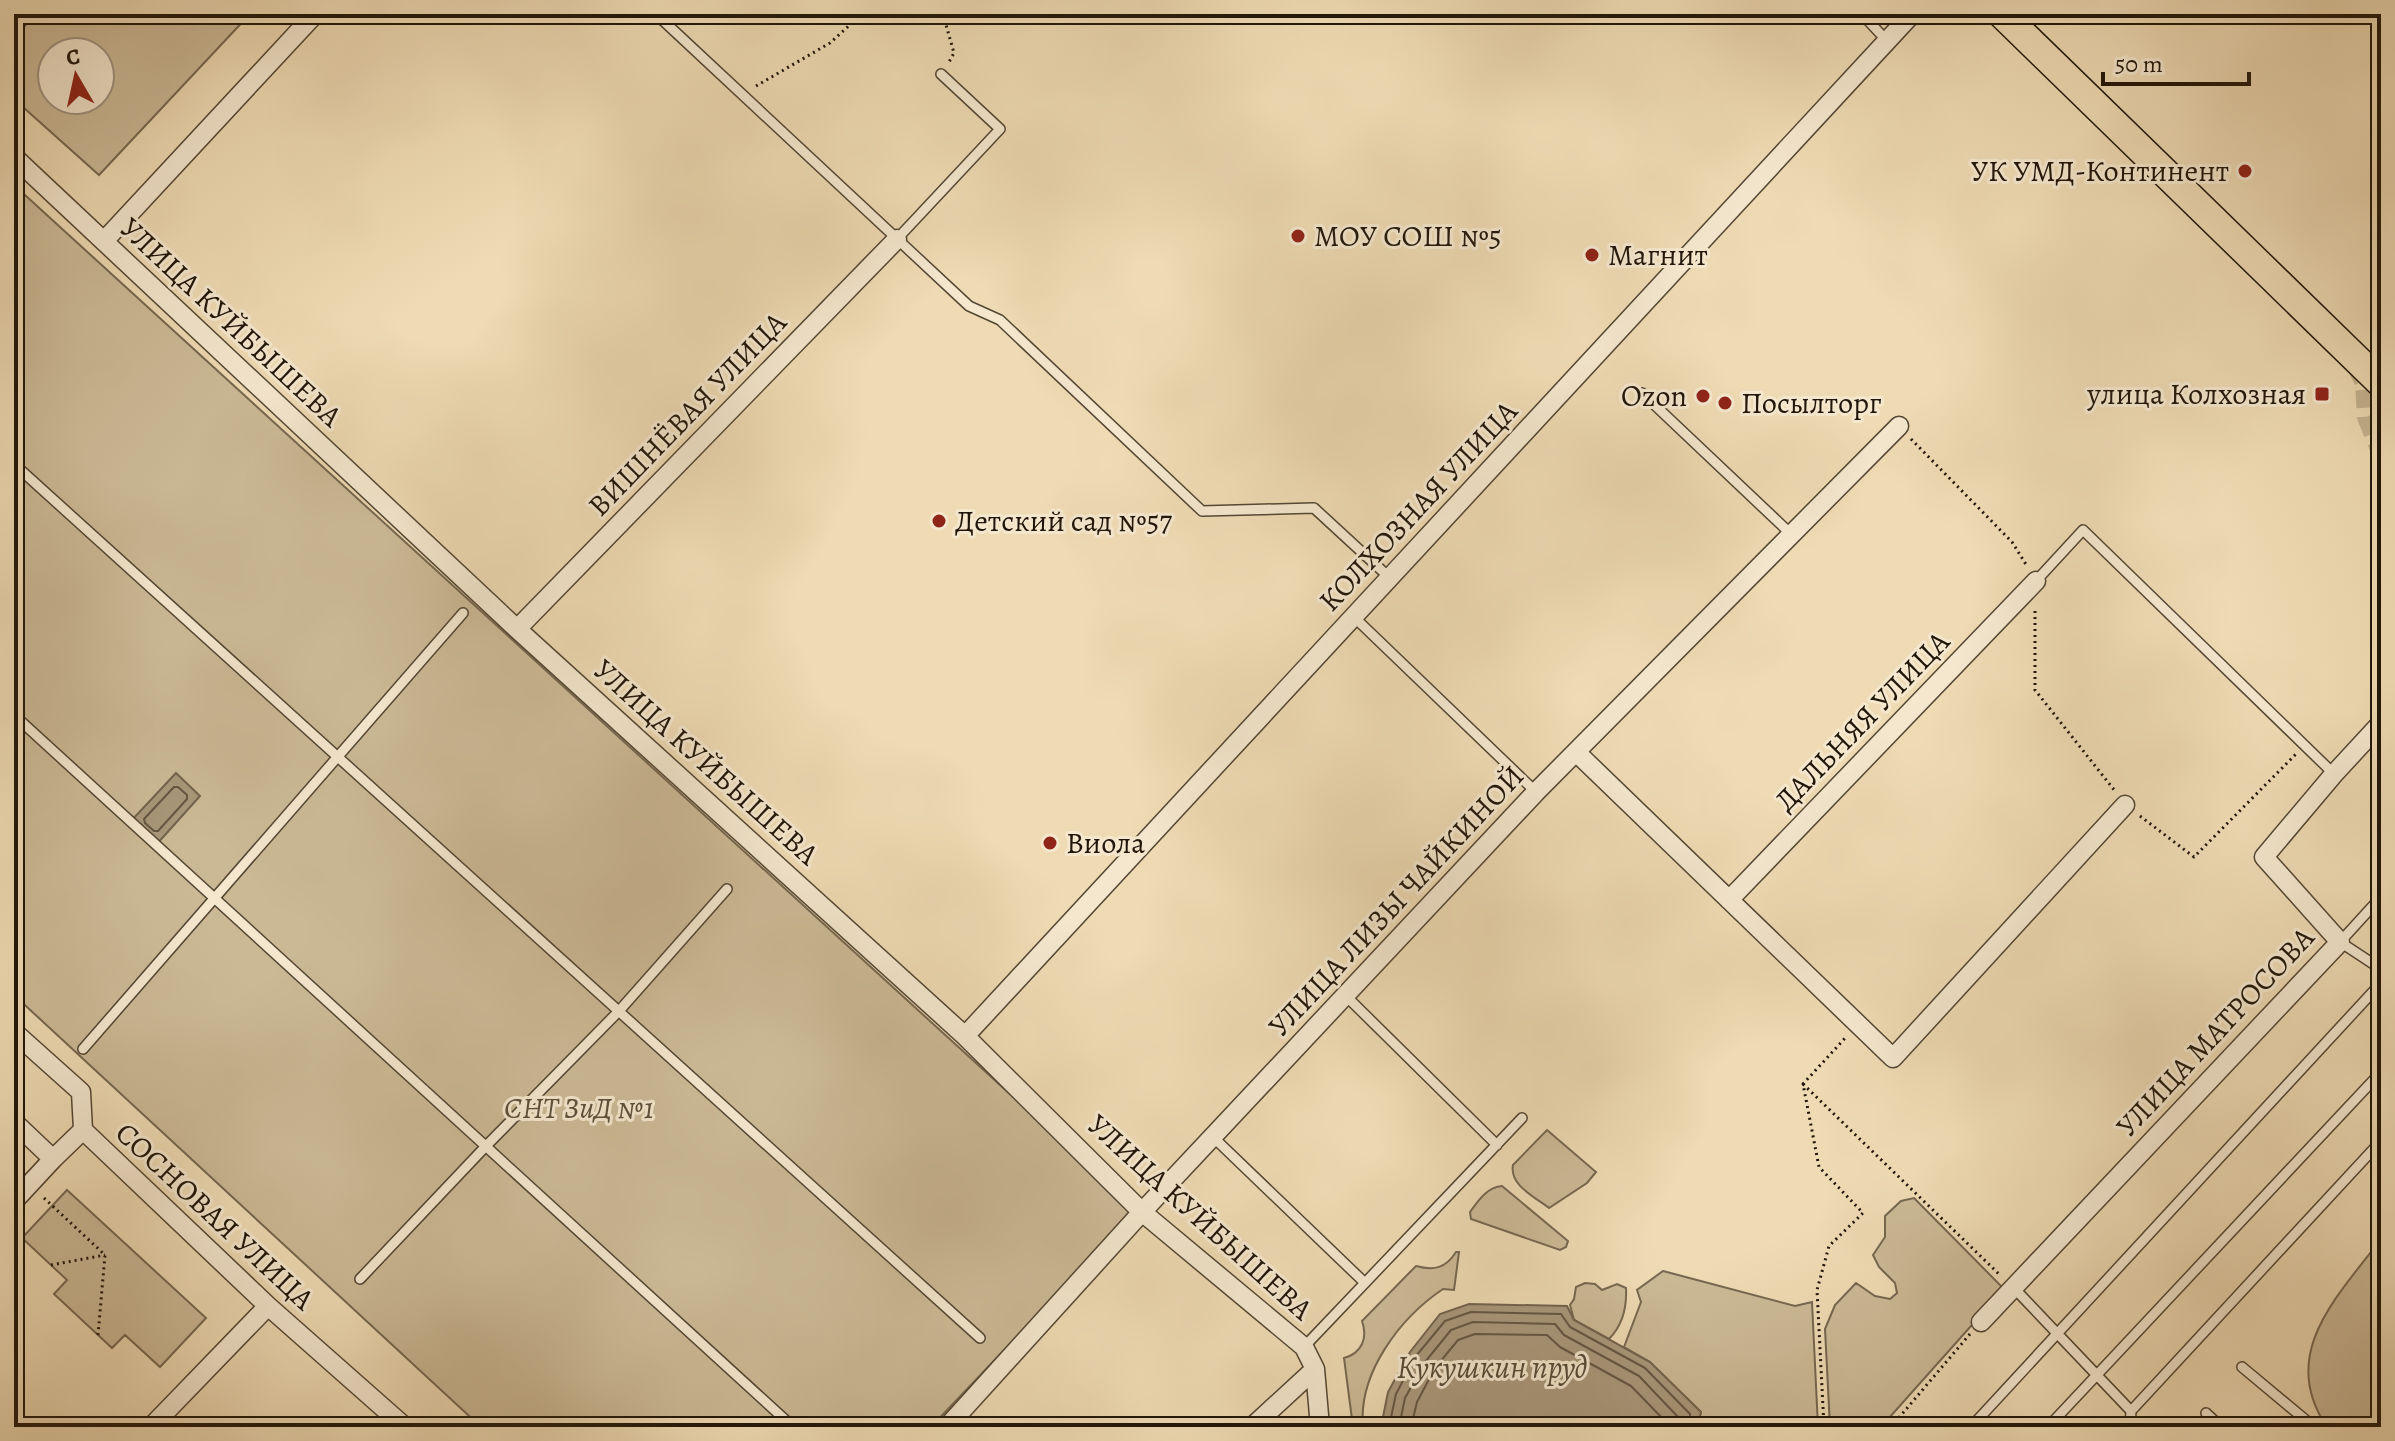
<svg xmlns="http://www.w3.org/2000/svg" width="2395" height="1441" viewBox="0 0 2395 1441" font-family="Alegreya,serif">
<rect width="100%" height="100%" fill="#eedab3"/>
<filter id="stains"><feTurbulence type="fractalNoise" baseFrequency=".0025" numOctaves="4"/><feColorMatrix values="0 0 0 0 .2 0 0 0 0 .09 0 0 0 0 .02 0 0 0 .5 -.17"/></filter>
<radialGradient id="worn" r=".72"><stop offset=".6" stop-color="#630" stop-opacity="0"/><stop offset="1" stop-color="#630" stop-opacity=".3"/></radialGradient>
<path fill="#cbb996" stroke="#766850" stroke-width="2" fill-rule="evenodd" d="M14 14H250L99 175 14 99ZM52 52H100V100H52Z
M14 185 1137 1210 931 1427H481L14 995Z
M1547 1130 1596 1172 1587 1183 1549 1208C1535 1197 1509 1185 1513 1165Z
M1502 1186 1568 1241 1566 1247 1560 1250 1471 1219 1470 1212C1478 1201 1487 1187 1502 1186Z
M67 1190 206 1318 160 1367 125 1335 112 1348 54 1294 67 1280 22 1238Z
M1914 1198 2004 1289 1881 1427H1830L1825 1329 1835 1305 1856 1283 1875 1296 1890 1299 1897 1293 1895 1283 1879 1267 1873 1255 1885 1237V1216L1901 1201Z
M2381 1239V1427H2327C2277 1354 2338 1296 2381 1239Z
M1456 1252H1459L1454 1290 1443 1289C1400 1318 1358 1373 1363 1427H1353L1344 1358C1362 1353 1368 1338 1362 1321L1416 1266C1434 1271 1446 1268 1456 1252Z
M1663 1271 1795 1306 1812 1302 1818 1427H1697L1701 1412 1650 1362 1624 1347 1641 1302 1637 1290Z
M1585 1283 1595 1284 1602 1290 1617 1284 1626 1288C1627 1308 1623 1325 1609 1339L1574 1320 1570 1305 1574 1299 1576 1287Z"/>
<path fill="#a8977a" stroke="#72634d" stroke-width="2" d="M176 773 200 796 156 845 131 821Z
M1469 1304 1567 1306 1574 1320 1650 1362 1701 1412 1697 1427H1381L1388 1392 1410 1352 1440 1314Z"/>
<g fill="none" stroke-linecap="round" stroke-linejoin="round">
<path stroke="#645642" stroke-width="2" d="M174 787H178L187 795V799L158 831H154L145 823 144 819Z
M1389 1427 1396 1394 1416 1356 1445 1321 1471 1312 1561 1314 1570 1327 1645 1368 1690 1414V1427
M1399 1427 1405 1398 1425 1362 1451 1330 1473 1322 1555 1324 1564 1335 1639 1376 1679 1418 1680 1427
M1411 1427 1417 1402 1435 1368 1458 1340 1475 1334 1547 1335 1560 1347 1631 1386 1667 1423 1668 1427"/>
<path stroke="#c5b391" stroke-width="18" stroke-dasharray="18 9" stroke-linecap="butt" d="M2355 365 2364 383 2366 417 2381 454"/>
<g stroke="#544734" stroke-width="12">
<path id="lane" d="M656 14 969 306 1000 320 1202 511 1314 508 1390 578
M1862 14 1887 41
M14 30 29 14
M897 239 1000 129 941 74
M1642 393 1791 534
M14 464 980 1338
M2036 581 2083 530 2334 774
M1354 617 1536 792
M14 715 793 1427
M2381 897 2340 942 2381 969
M1345 995 1497 1145
M83 1049 463 613
M1212 1136 1365 1283
M360 1279 486 1146 619 1011 727 889
M2013 1287 2131 1411
M1304 1347 1522 1118
M2242 1367 2314 1427
M2206 1413 2221 1427
M1971 1427 2381 983
M2048 1427 2381 1072
M2130 1427 2131 1411 2381 1141"/>
</g>
<g stroke="#544734" stroke-width="21">
<path id="street" d="M14 157 517 629 965 1036 1142 1212 1304 1347 1315 1369 1320 1427
M104 241 315 14
M517 629 897 239
M1576 752 1893 1058 2125 805
M1729 900 2036 581
M14 1032 81 1092 83 1130 268 1306 405 1427
M965 1036 1912 14
M14 1122 53 1159 83 1130
M14 1201 53 1159
M1981 1322 2340 942 2264 857 2334 774 2381 723
M151 1427 268 1306
M947 1427 1142 1212 1536 792 1899 426
M1252 1427 1315 1369"/>
</g>
<g stroke="#21160a" stroke-width="31">
<path id="primary" d="M2002 14 2381 383"/>
</g>
<path stroke="#21160a" stroke-width="3" stroke-dasharray="2 4" stroke-linecap="butt" d="M943 14 954 53 948 64
M756 86 830 43 862 14
M1911 439 2012 542 2027 566
M2035 611V690L2115 791
M2140 816 2194 857 2296 754
M1803 1084 2001 1276
M44 1198 105 1255 98 1335
M51 1265 105 1255
M1824 1427 1817 1290 1829 1246 1863 1213 1819 1167 1803 1084 1847 1036
M1891 1427 1970 1334"/>
<use href="#lane" stroke="#f4e7ce" stroke-width="9"/>
<use href="#street" stroke="#f4e7ce" stroke-width="18"/>
<use href="#primary" stroke="#eedab3" stroke-width="28"/>
</g>
<g fill="#8f2418" stroke="#f4e7ce" stroke-width="3">
<circle cx="2245" cy="171" r="8"/>
<circle cx="1298" cy="236" r="8"/>
<circle cx="1592" cy="255" r="8"/>
<rect x="2314" y="386" width="16" height="16" rx="4"/>
<circle cx="1703" cy="396" r="8"/>
<circle cx="1725" cy="403" r="8"/>
<circle cx="939" cy="521" r="8"/>
<circle cx="1050" cy="843" r="8"/>
</g>
<g text-anchor="middle" stroke-width="6" stroke-linejoin="round" paint-order="stroke">
<g font-size="30" fill="#21160a" stroke="#f4e7ce" text-anchor="start">
<text x="2229" y="181" text-anchor="end">УК УМД-Континент</text>
<text x="1314" y="246">МОУ СОШ №5</text>
<text x="1608" y="265">Магнит</text>
<text x="2306" y="404" text-anchor="end">улица Колхозная</text>
<text x="1687" y="406" text-anchor="end">Ozon</text>
<text x="1741" y="413">Посылторг</text>
<text x="955" y="531">Детский сад №57</text>
<text x="1066" y="853">Виола</text>
</g>
<g font-size="30" fill="#21160a" stroke="#f4e7ce">
<text transform="translate(231 322) rotate(43)" y="10">УЛИЦА КУЙБЫШЕВА</text>
<text transform="translate(687 414) rotate(-46)" y="10">ВИШНЁВАЯ УЛИЦА</text>
<text transform="translate(1418 506) rotate(-47)" y="10">КОЛХОЗНАЯ УЛИЦА</text>
<text transform="translate(1862 721) rotate(-46)" y="10">ДАЛЬНЯЯ УЛИЦА</text>
<text transform="translate(706 762) rotate(42)" y="10">УЛИЦА КУЙБЫШЕВА</text>
<text transform="translate(1396 901) rotate(-47)" y="10">УЛИЦА ЛИЗЫ ЧАЙКИНОЙ</text>
<text transform="translate(2215 1032) rotate(-47)" y="10">УЛИЦА МАТРОСОВА</text>
<text transform="translate(215 1216) rotate(43)" y="10">СОСНОВАЯ УЛИЦА</text>
<text transform="translate(1200 1217) rotate(42)" y="10">УЛИЦА КУЙБЫШЕВА</text>
</g>
<g font-size="30" font-style="italic" fill="#5c4f3b" stroke="#f4e7ce">
<text x="579" y="1118">СНТ ЗиД №1</text>
</g>
<g font-size="32" font-style="italic" fill="#574a37" stroke="#f4e7ce">
<text x="1492" y="1378">Кукушкин пруд</text>
</g>
</g>
<rect width="2395" height="1441" fill="none" stroke="#eedab3" stroke-width="48"/>
<rect x="16" y="16" width="2363" height="1409" fill="none" stroke="#21160a" stroke-width="4"/>
<rect x="24" y="24" width="2347" height="1393" fill="none" stroke="#21160a" stroke-width="2"/>
<g transform="translate(76 76) rotate(351)"><circle r="38" fill="#f4e7ce" stroke="#a09380" stroke-width="2"/>
<path d="M0-6L14 30L0 20L-14 30Z" fill="#8f2418"/>
<text y="-12" font-size="22" font-weight="bold" text-anchor="middle" fill="#21160a">С</text>
</g>
<path d="M2103 72v12h146v-12" fill="none" stroke="#21160a" stroke-width="4"/>
<text x="2115" y="72" font-size="24" fill="#21160a" stroke="#f4e7ce" stroke-width="6" paint-order="stroke">50 m</text>
<rect width="100%" height="100%" filter="url(#stains)"/>
<rect width="100%" height="100%" fill="url(#worn)"/>
</svg>
